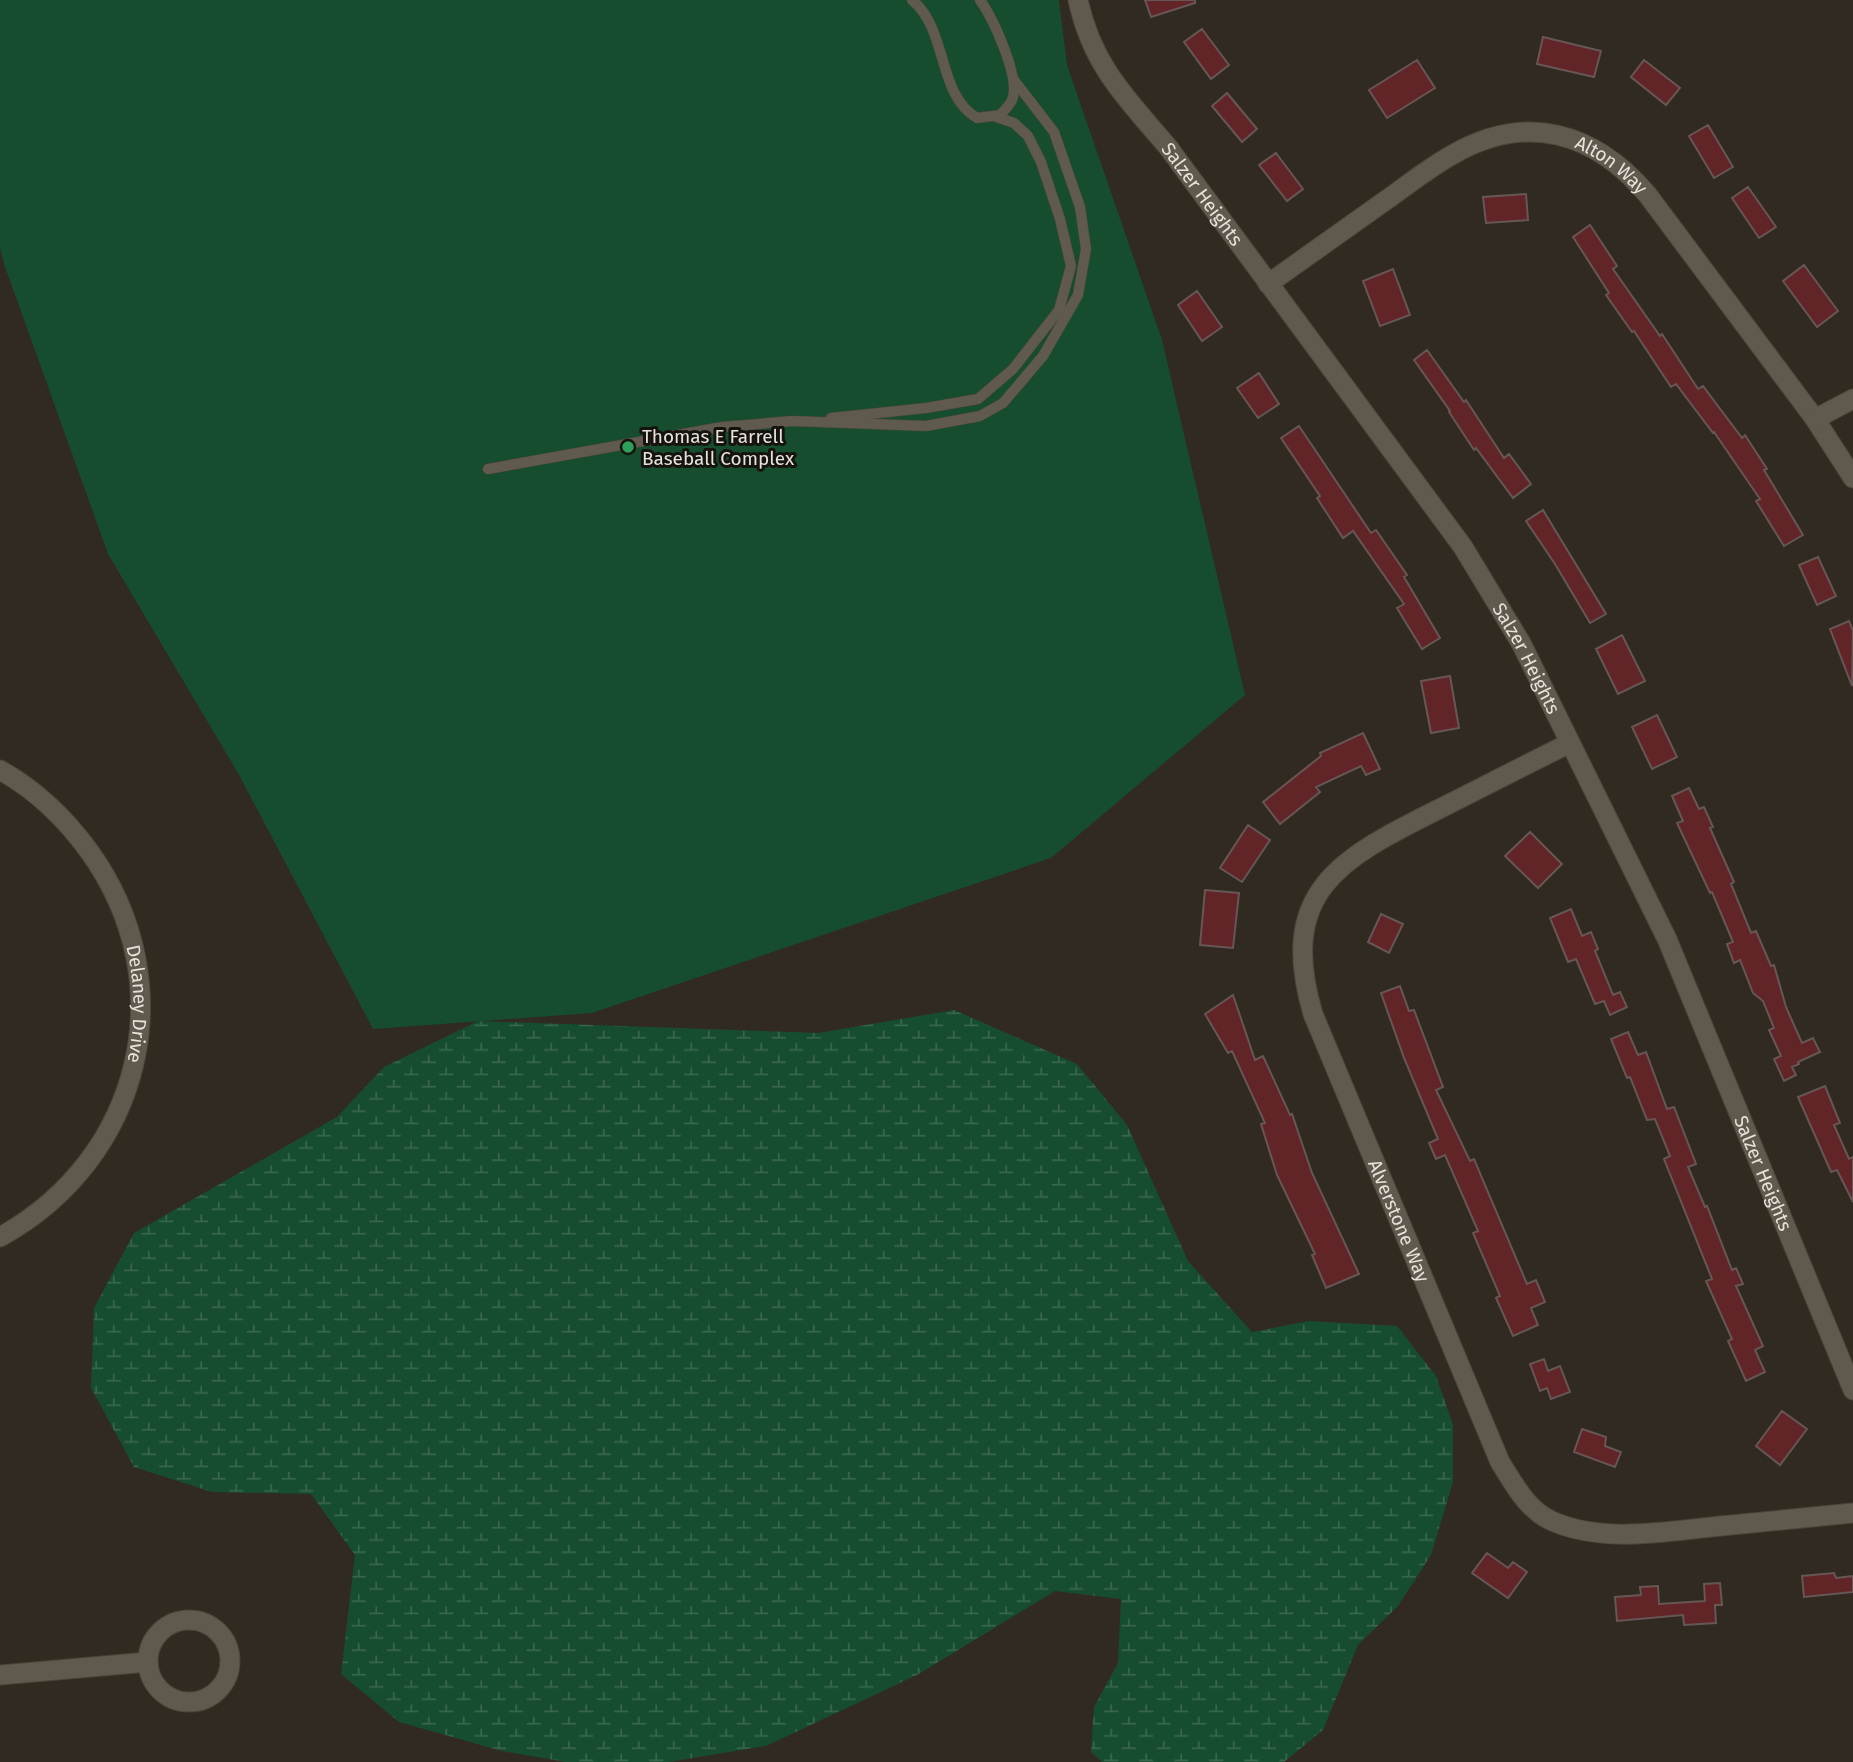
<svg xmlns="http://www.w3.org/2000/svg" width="1853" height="1762" viewBox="0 0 1853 1762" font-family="'Fira Sans',sans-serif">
<defs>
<pattern id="wetland-marsh" width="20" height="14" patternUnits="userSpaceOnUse" patternTransform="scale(1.75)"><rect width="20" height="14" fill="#164d2e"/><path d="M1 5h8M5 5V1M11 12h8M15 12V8" fill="none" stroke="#38664c"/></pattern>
</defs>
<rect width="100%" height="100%" fill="#312a20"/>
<path fill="url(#wetland-marsh)" d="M954 1010 1077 1064 1127 1125 1188 1261 1252 1332 1309 1321 1397 1326 1436 1376 1453 1425V1482L1431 1555 1398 1606 1358 1645 1323 1730 1284 1762H1102L1091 1752 1094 1707 1118 1663 1121 1599 1055 1591 917 1675 766 1746 669 1762H566L502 1751 399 1722 341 1674 355 1555 311 1494 212 1492 134 1467 91 1388 94 1308 134 1233 337 1117 384 1067 478 1021 818 1033Z"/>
<path fill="#164d2e" d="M0 0H1059L1067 65 1162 340 1245 695 1051 858 592 1013 373 1029 238 773 108 554 4 264 0 248Z"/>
<path fill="#622527" stroke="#665655" stroke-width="2" d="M1145 0H1195V3L1151 17Z
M1202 29 1229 65 1211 79 1184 42Z
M1543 37 1601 51 1594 77 1537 64Z
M1417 60 1435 88 1387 118 1369 90Z
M1644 60 1680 88 1666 105 1631 77Z
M1227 93 1257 129 1242 142 1212 106Z
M1708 125 1733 167 1714 178 1689 136Z
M1276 153 1303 189 1287 201 1259 165Z
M1748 187 1776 227 1759 238 1732 198Z
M1526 194 1528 220 1486 223 1483 197Z
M1590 225 1617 266 1613 269 1660 336 1662 334 1698 389 1703 386 1742 438 1745 435 1767 469 1764 470 1803 535 1784 546 1756 501 1760 499 1714 432 1713 433 1676 384 1671 387 1634 331 1632 332 1606 295 1609 293 1573 237Z
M1804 265 1838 311 1817 327 1783 281Z
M1393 269 1410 315 1380 326 1363 281Z
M1197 291 1222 327 1202 341 1178 305Z
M1427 350 1464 402 1466 400 1504 458 1509 454 1531 484 1513 498 1476 448 1474 450 1449 412 1450 411 1414 360Z
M1259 373 1279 404 1258 418 1237 388Z
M1299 426 1371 533 1376 530 1407 575 1404 577 1440 638 1422 649 1397 608 1404 604 1353 531 1343 538 1317 498 1320 496 1281 438Z
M1543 510 1606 614 1590 623 1555 564 1526 521Z
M1818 557 1836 596 1817 605 1799 565Z
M1849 621 1853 631 1852 686 1830 629Z
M1622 635 1645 681 1618 694 1596 649Z
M1450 676 1459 728 1431 733 1421 681Z
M1657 715 1677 757 1652 769 1632 727Z
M1363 733 1380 769 1366 775 1361 766 1316 787 1320 792 1280 824 1263 802 1321 756 1320 753Z
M1689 788 1699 809 1704 807 1713 827 1710 828 1734 882 1731 884 1751 933 1756 931 1771 966 1774 965 1786 1007 1802 1043 1813 1038 1820 1052 1798 1062 1799 1064 1792 1067 1796 1075 1784 1081 1774 1059 1781 1056 1769 1030 1774 1028 1763 1001 1753 993 1740 960 1734 963 1727 944 1733 942 1712 892 1710 893 1677 823 1683 821 1672 796Z
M1248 825 1270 840 1242 882 1220 868Z
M1530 832 1562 864 1538 888 1505 856Z
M1205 890 1239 893 1233 948 1200 945Z
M1571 909 1582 936 1591 932 1598 949 1595 951 1613 995 1620 992 1627 1007 1610 1015 1604 1001 1595 1004 1576 959 1568 962 1550 918Z
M1381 914 1403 924 1389 953 1368 942Z
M1400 986 1409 1011 1414 1010 1443 1087 1436 1090 1470 1161 1474 1159 1527 1284 1536 1280 1545 1302 1531 1308 1538 1325 1513 1336 1496 1298 1500 1296 1473 1233 1478 1231 1445 1155 1436 1159 1429 1143 1438 1139 1404 1058 1381 993Z
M1233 995 1255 1060 1263 1056 1290 1115 1292 1114 1312 1173 1359 1274 1326 1288 1312 1255 1315 1254 1277 1175 1261 1124 1265 1123 1232 1051 1228 1053 1205 1014Z
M1628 1032 1638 1055 1646 1052 1667 1109 1674 1107 1696 1164 1688 1167 1705 1207 1707 1206 1732 1270 1736 1268 1743 1284 1736 1286 1763 1346 1755 1350 1765 1372 1746 1381 1728 1341 1732 1339 1706 1281 1712 1279 1664 1159 1670 1156 1655 1119 1647 1120 1630 1077 1627 1078 1611 1039Z
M1825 1086 1840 1123 1834 1125 1849 1159 1853 1157V1202L1837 1170 1831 1172 1798 1097Z
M1544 1359 1548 1371 1560 1366 1570 1392 1551 1399 1547 1388 1540 1391 1530 1364Z
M1782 1411 1807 1429 1780 1465 1756 1446Z
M1582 1429 1606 1437 1605 1446 1621 1452 1615 1467 1574 1452Z
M1487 1553 1508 1568 1513 1562 1527 1572 1508 1598 1472 1573Z
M1834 1573 1836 1578 1853 1576V1592L1804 1597 1802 1576Z
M1720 1583 1722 1605H1715L1716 1623 1684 1625 1683 1615 1617 1621 1615 1597 1641 1595 1640 1587 1658 1586 1659 1604 1705 1601 1704 1584Z"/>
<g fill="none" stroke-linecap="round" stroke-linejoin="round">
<g stroke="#4a453b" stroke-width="11">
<path id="lane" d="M912 0C948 29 937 95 977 118L1000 115C1005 110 1012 103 1013 97 1019 75 993 18 980 0
M831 418 926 408 978 399 1013 369 1059 310 1071 266 1060 219 1041 162 1028 136 1014 123 994 116
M488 469 722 427 792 421 926 426 980 416 1003 403 1043 356 1078 295 1086 249 1080 207 1054 132 1014 80"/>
</g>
<g stroke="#4a453b" stroke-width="21">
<g id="street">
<path id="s1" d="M1078 0C1092 65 1126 98 1168 147L1463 547 1521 643 1667 939 1853 1390"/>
<path id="s2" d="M1268 284C1306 257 1344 230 1382 203 1405 187 1427 169 1452 155 1526 112 1594 132 1647 194L1815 419 1853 478"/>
<path d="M1815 419 1853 399"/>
<path id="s3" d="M1570 743C1525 765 1481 788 1437 810 1339 859 1277 892 1313 1014L1500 1462C1514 1484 1527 1510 1552 1521 1604 1544 1667 1531 1721 1526 1765 1522 1809 1517 1853 1513"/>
<path id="s4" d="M0 770C36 790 65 818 89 851 185 984 142 1159 0 1237"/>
<circle cx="189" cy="1661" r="41"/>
<path d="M0 1675 148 1662"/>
</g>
</g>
<use href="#lane" stroke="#60594d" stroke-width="10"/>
<use href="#street" stroke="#60594d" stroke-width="19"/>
</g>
<circle fill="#2e9e5b" stroke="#16130f" stroke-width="2.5" cx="628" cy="447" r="7"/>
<g text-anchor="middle" stroke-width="6" stroke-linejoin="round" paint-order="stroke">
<g font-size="19" fill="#e6e2db" stroke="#16130f">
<text dy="7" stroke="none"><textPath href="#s2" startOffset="397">Alton Way</textPath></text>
<text dy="7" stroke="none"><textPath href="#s1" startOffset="233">Salzer Heights</textPath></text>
<text dy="7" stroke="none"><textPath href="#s1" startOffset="800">Salzer Heights</textPath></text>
<text dy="7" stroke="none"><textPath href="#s4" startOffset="285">Delaney Drive</textPath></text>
<text dy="7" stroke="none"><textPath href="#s1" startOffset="1367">Salzer Heights</textPath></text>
<text dy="7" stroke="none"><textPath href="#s3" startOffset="644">Alverstone Way</textPath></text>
</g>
<g font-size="19" fill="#e6e2db" stroke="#16130f" text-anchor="start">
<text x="642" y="443">Thomas E Farrell<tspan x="642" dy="22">Baseball Complex</tspan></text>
</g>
</g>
</svg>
